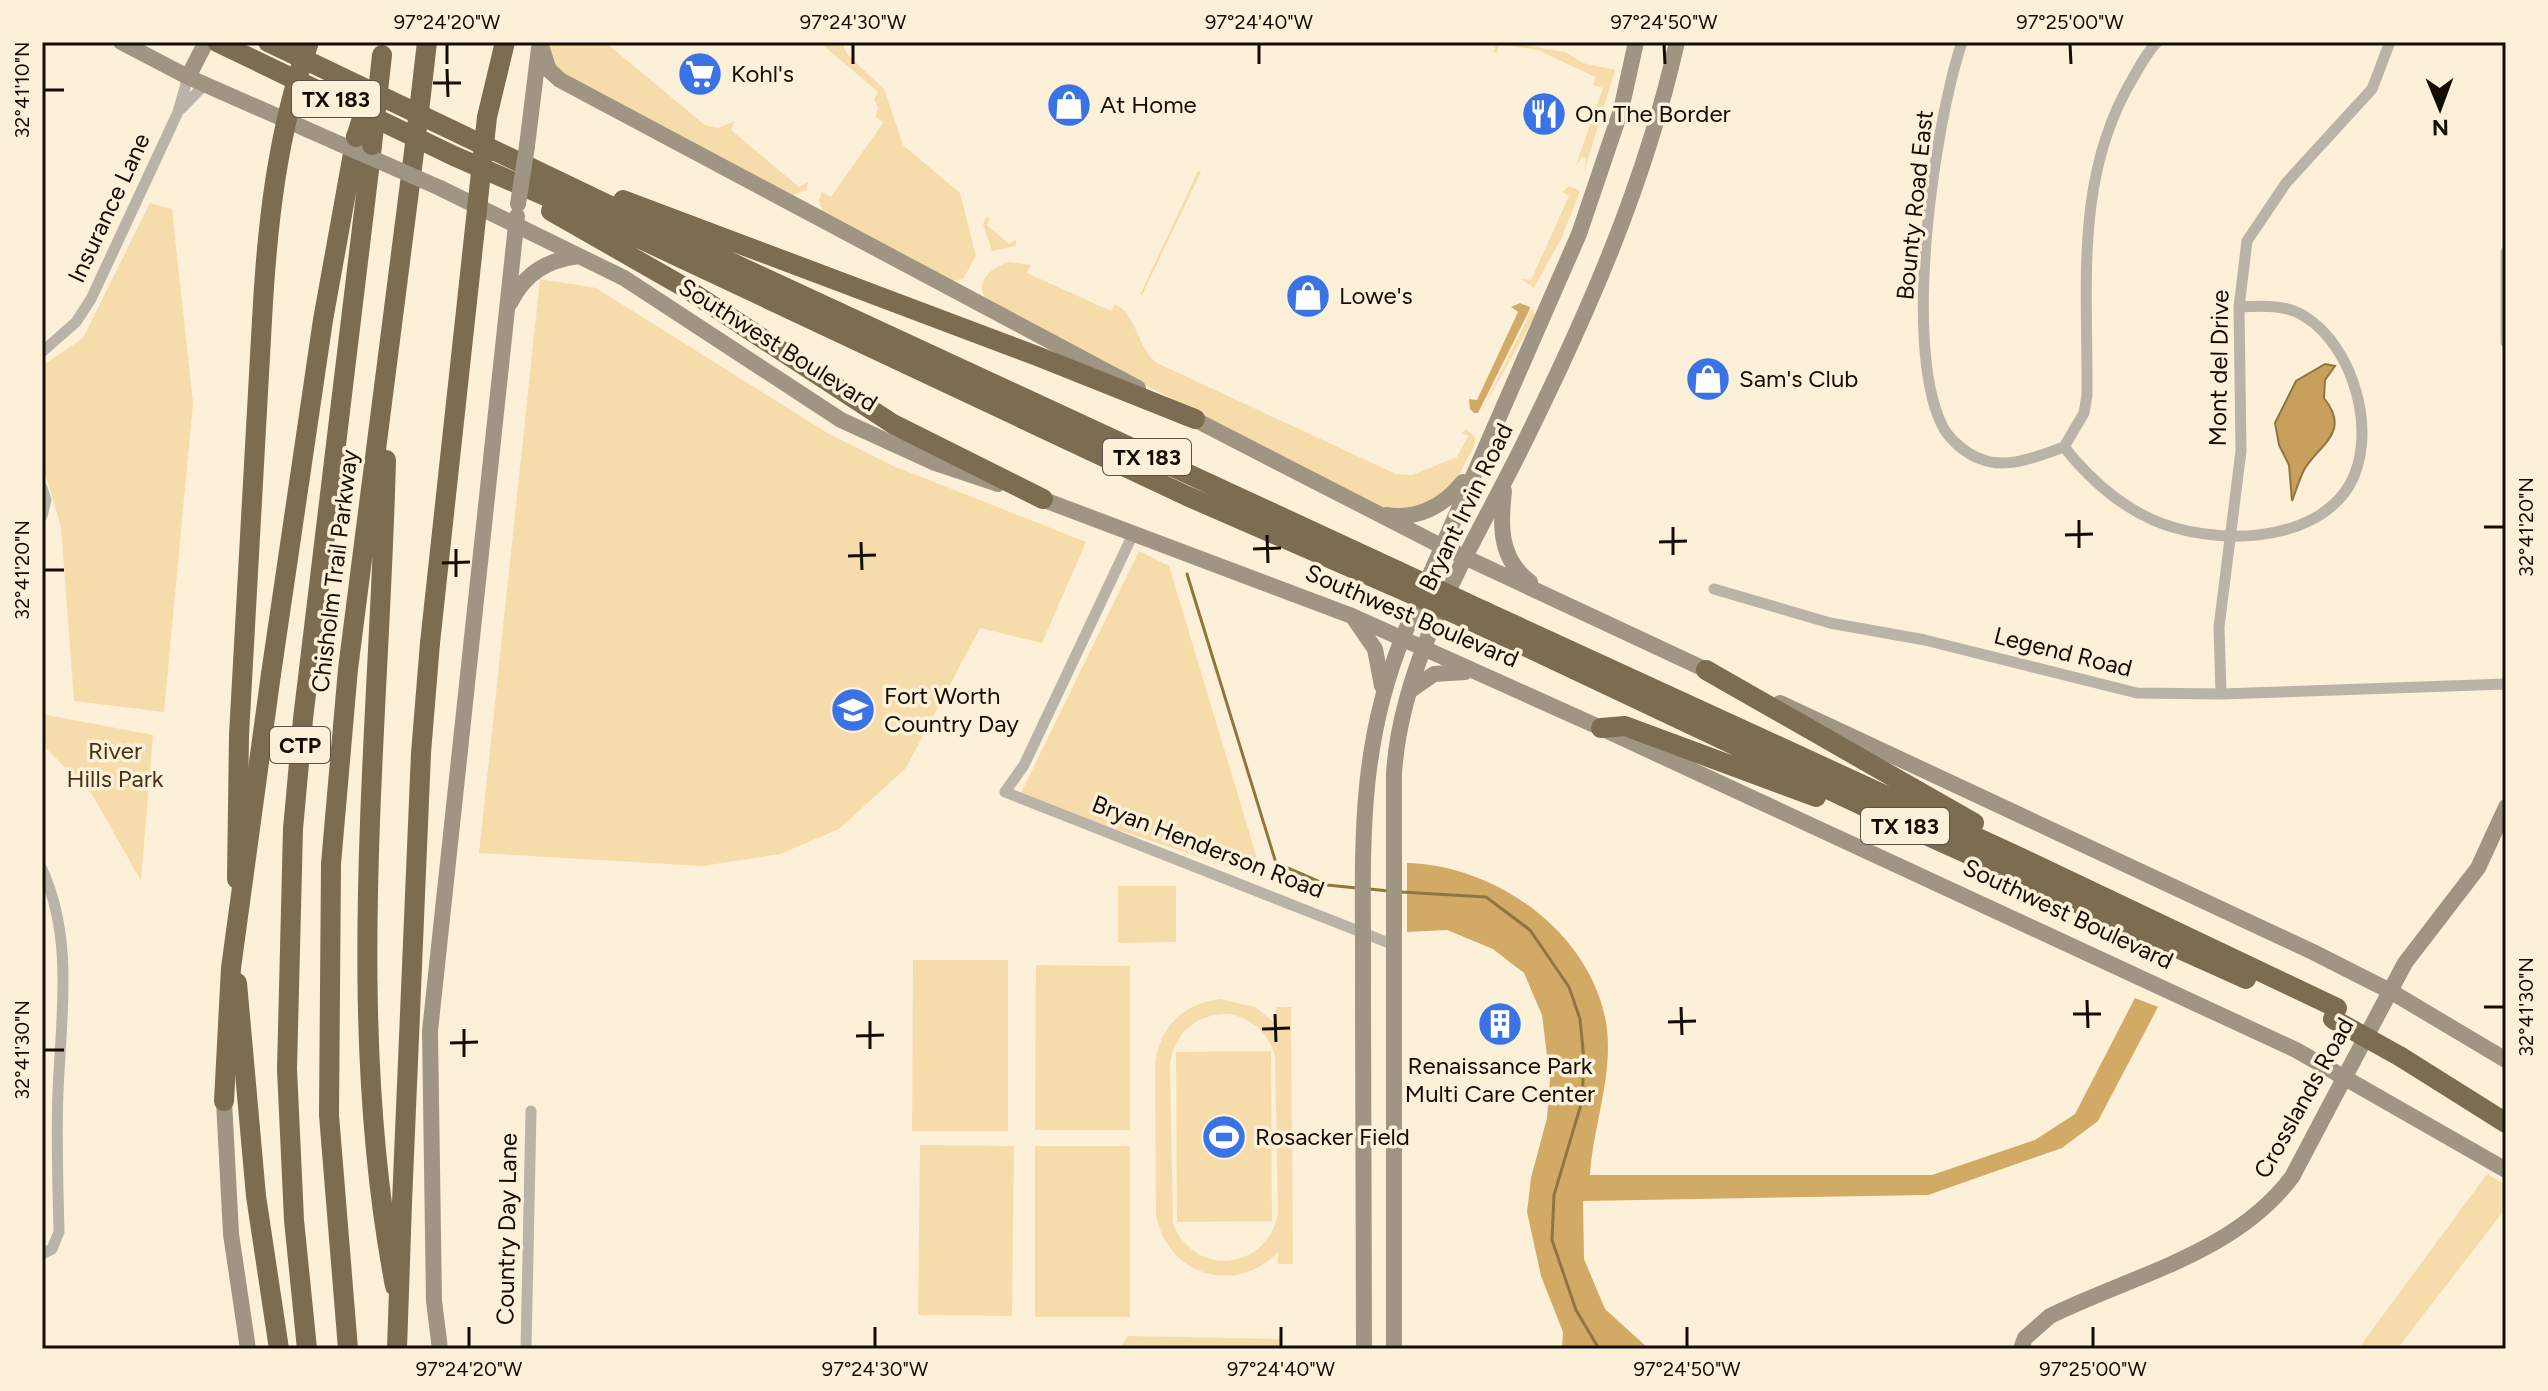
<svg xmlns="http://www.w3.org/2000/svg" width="2548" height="1391" viewBox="0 0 2548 1391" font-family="Figtree,sans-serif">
<rect width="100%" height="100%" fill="#fdf0d8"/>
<path fill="#f7dcab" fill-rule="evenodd" d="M548 42H605L705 125 718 128 735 121 731 130 799 187 808 182 807 190 790 196 560 75 548 50Z
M819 42H842L847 54 884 89 903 145 960 193 976 256 963 279 949 281 823 213 819 200 822 192 831 197 883 123 876 117 878 108 874 99 878 92Z
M1507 42 1565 52 1583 63 1615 70 1584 172 1586 158 1582 157 1576 165 1603 88 1593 85 1595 77 1538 50 1499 44 1497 53 1493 52 1497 43Z
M1198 171 1201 172 1142 295H1140Z
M1569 186 1580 191 1562 237 1534 288 1521 279 1531 280 1569 196 1562 192Z
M150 203 172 209 193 403 164 712 74 701 61 527 42 463V366L83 338Z
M986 217 990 219 987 225 1009 244 1016 239V246L992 251 983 224Z
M1009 262 1031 265 1027 273 1111 311 1115 304C1139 317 1136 347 1157 363L1396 474 1412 475 1457 457 1468 436 1462 433 1466 429 1475 437C1476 450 1467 456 1464 465 1450 501 1417 511 1380 507L990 304C971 285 989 268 1009 262Z
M540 279 596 288 829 434 891 465 1086 542 1042 643 980 628 906 768 839 829 780 854 703 866 479 853Z
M1532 308 1535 316 1481 412 1526 322Z
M1139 551 1169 566 1263 878 1019 797Z
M42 714 153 735 141 881 93 796 42 744Z
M1118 886H1176V942L1118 943Z
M913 960H1008V1131H912Z
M1036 965 1130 966V1130H1035Z
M1220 999 1255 1007 1275 1023 1276 1007H1291L1293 1264H1278V1252C1235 1297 1166 1275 1156 1214L1155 1067C1158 1028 1182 1004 1220 999ZM1230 1014C1254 1020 1268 1033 1275 1056L1278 1213C1268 1271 1193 1278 1173 1223L1170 1066C1173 1033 1197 1013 1230 1014Z
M1271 1051 1272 1221 1177 1222 1176 1052Z
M920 1145 1014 1146 1012 1316 918 1315Z
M1035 1146H1130V1317H1035Z
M2487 1174 2506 1185V1208L2397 1349H2358Z
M1128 1336 1280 1339 1283 1349H1119Z"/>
<path fill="#d1ab65" d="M1520 303 1530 307 1529 311 1478 413H1474L1470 409 1469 399 1477 400 1518 312 1511 307Z
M1407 863C1494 865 1586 929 1605 1017 1616 1069 1593 1124 1590 1175H1932L2035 1140 2075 1114 2135 998 2158 1007 2098 1121 2062 1148 1928 1195 1583 1201 1584 1259 1605 1309 1649 1349H1562L1563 1332 1541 1276 1527 1212 1531 1178 1547 1118 1550 1079 1542 1015 1524 973 1493 949 1447 930 1407 932Z"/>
<path fill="#c7a15b" stroke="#917541" stroke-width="2" d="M2325 364 2335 366 2325 380 2324 398C2352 433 2318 445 2304 470 2299 480 2296 491 2292 501L2289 465 2279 445 2275 423 2296 381Z"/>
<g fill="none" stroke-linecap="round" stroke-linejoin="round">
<path stroke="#917541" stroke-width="3" d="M1187 574 1276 863 1327 885 1357 888
M1369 889 1389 891
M1401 892 1486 897 1530 930 1569 987 1580 1019 1584 1060 1582 1101 1554 1195 1552 1240 1576 1310 1599 1349"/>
<path stroke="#bab3a7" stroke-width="11" d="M1962 42C1934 127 1903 341 1941 423 1947 438 1966 454 1981 459 2006 470 2039 456 2064 447
M181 109 205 84
M2506 252V342
M42 352 76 322 91 299 178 112 188 77
M2064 447C2088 477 2117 504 2153 520 2210 545 2312 546 2349 486 2379 435 2354 346 2304 316 2285 304 2260 306 2239 307
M2064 447 2084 413 2087 395C2088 286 2074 176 2133 78 2140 66 2147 52 2157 42
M42 488 46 500 42 516
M1134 532 1024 765 1005 792 1394 945
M1714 589 1830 623 1925 640 2137 693 2221 694 2506 684
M2221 694 2219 627 2241 451 2239 307 2247 241 2286 183 2372 89 2390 42
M42 869C74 939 61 1016 58 1092 56 1138 58 1186 59 1232L52 1249 42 1254
M526 1349 531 1111"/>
<path stroke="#9f9582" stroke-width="16" d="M121 42 188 77 340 144
M540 43 549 70 560 80 1138 388
M188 77 206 42
M527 146 539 48
M440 188 624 278 841 420 935 463 998 484
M510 303C525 273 547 260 579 256
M1186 415 1443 547 1715 674
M1504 491C1500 525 1499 559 1530 582
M1031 495 1352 616 1601 728 2296 1050 2506 1170
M1386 515C1417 520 1444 506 1463 482
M1353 617 1375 649 1382 686
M1411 690 1434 674 1465 672
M1780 703 2313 952 2390 991 2506 1060
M224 1101 231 1234 248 1349
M440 1349 434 1301 430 1031 517 216
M1364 1349C1364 1230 1363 1110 1363 991 1364 864 1354 760 1402 639L1579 234 1621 110 1636 42
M1394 1349V773C1402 655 1473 547 1524 443 1588 313 1645 184 1677 42
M2021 1349 2025 1338 2050 1316C2133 1275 2234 1254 2292 1177L2405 963 2478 868 2506 807"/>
<path stroke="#7b6c52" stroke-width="20" d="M217 42 454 156 598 219 1187 496 1391 585
M268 42 648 224 1398 571
M421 94 427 42
M623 200 1037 356 1195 419
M551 211 684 287 893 424 1043 499
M386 460C379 735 343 1015 395 1286
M1484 611 2015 855 2337 1008
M1480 625 1908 827 2246 979
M1706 670 1974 823
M271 674 323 320 356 137
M1601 728 1625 726 1816 797
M237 879 239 735 262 320
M237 983 256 1196 279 1349
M2401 1057 2506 1123
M402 1203 421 753 430 643
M307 1349 294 1220 287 1069 293 829 303 719 372 145
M348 1349 329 1115 331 864 348 669 414 152"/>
<path stroke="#9f9582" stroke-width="16" d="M340 144 440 188
M518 204 527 146"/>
<path stroke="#7b6c52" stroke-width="20" d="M356 137 368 100
M372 145 382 55
M414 152 421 94
M262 320C267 225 277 133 309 42
M1398 571 1484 611
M1391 585 1480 625
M430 643 487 117 505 42
M2333 1019 2401 1057
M224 1101 231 968 271 674
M397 1349 402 1203"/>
</g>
<path fill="none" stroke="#130d04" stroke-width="3" d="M447 44V64M853 44V64M1259 44V64M1664 44 1665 64M2070 44 2071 64M447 69 448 97M433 83H461M44 90H64M2079 520V548M1673 527V555M2484 527H2504M1267 535 1268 563M2065 535 2093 534M861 542 862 570M1659 542 1687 541M456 549V577M1253 549 1281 548M848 556 876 555M442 563 470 562M44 570H64M2087 1000 2088 1028M1681 1007 1682 1035M2484 1007H2504M1275 1014 1276 1042M2073 1014H2101M870 1021V1049M1668 1022 1696 1021M464 1029V1057M1262 1029 1290 1028M856 1036 884 1035M450 1043 478 1042M44 1050H64M469 1327V1347M875 1327V1347M1281 1327V1347M1687 1327V1347M2093 1327V1347"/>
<defs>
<g id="supermarket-disc" transform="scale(2.3)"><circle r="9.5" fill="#3a73e3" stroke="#fdf0d8"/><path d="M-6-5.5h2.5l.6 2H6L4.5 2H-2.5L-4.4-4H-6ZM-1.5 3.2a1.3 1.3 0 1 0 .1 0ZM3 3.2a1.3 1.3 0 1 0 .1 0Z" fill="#fff"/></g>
<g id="shop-disc" transform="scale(2.3)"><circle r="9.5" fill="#3a73e3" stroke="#fdf0d8"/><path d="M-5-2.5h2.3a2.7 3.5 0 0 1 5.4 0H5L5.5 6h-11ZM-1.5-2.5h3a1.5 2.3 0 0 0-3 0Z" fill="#fff"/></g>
<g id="restaurant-disc" transform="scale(2.3)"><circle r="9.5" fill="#3a73e3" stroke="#fdf0d8"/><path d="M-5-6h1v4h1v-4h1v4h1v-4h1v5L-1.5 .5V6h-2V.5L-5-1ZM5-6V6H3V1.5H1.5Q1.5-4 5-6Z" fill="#fff"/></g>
<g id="school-disc" transform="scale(2.3)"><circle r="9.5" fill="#3a73e3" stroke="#fdf0d8"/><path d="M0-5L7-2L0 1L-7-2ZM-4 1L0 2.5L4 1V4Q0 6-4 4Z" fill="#fff"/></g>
<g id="building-disc" transform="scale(2.3)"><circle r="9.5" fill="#3a73e3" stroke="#fdf0d8"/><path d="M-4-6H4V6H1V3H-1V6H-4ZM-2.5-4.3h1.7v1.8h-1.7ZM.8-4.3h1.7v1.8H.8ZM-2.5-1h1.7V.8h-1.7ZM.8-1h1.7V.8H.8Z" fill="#fff"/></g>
<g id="stadium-disc" transform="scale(2.3)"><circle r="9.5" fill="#3a73e3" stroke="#fdf0d8"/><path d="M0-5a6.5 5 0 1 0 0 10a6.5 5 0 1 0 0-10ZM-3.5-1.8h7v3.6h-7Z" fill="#fff"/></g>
</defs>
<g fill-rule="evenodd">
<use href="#supermarket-disc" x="700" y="74"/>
<use href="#shop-disc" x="1069" y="105"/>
<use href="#restaurant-disc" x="1544" y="114"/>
<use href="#shop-disc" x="1308" y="296"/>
<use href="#shop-disc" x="1708" y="379"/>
<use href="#school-disc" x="853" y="710"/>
<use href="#building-disc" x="1500" y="1024"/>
<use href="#stadium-disc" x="1224" y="1137"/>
</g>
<g text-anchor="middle" stroke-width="7" stroke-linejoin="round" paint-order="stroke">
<g fill="#fdf0d8" stroke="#595144" stroke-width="2">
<rect x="292" y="81" width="88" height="36" rx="6"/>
<rect x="1103" y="439" width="88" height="36" rx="6"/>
<rect x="270" y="727" width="60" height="36" rx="6"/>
<rect x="1861" y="808" width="88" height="36" rx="6"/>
</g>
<g font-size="22" font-weight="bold" fill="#130d04">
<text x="336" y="107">TX 183</text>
<text x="1147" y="465">TX 183</text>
<text x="300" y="753">CTP</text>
<text x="1905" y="834">TX 183</text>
</g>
<g font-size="24" fill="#130d04" stroke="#fdf0d8" text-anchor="start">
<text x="731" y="82">Kohl's</text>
<text x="1100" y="113">At Home</text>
<text x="1575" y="122">On The Border</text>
<text x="1339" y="304">Lowe's</text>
<text x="1739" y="387">Sam's Club</text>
<text x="884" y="704">Fort Worth<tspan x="884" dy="28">Country Day</tspan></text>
<text x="1500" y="1074" text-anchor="middle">Renaissance Park<tspan x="1500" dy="28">Multi Care Center</tspan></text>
<text x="1255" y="1145">Rosacker Field</text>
</g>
<g font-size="24" fill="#130d04" stroke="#fdf0d8">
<text transform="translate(1915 205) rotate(-84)" y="8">Bounty Road East</text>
<text transform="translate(109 208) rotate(-65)" y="8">Insurance Lane</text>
<text transform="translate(778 345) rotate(32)" y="8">Southwest Boulevard</text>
<text transform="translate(2219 368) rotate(-89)" y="8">Mont del Drive</text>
<text transform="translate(1466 507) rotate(-64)" y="8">Bryant Irvin Road</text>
<text transform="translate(335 571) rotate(-83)" y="8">Chisholm Trail Parkway</text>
<text transform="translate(1412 616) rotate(23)" y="8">Southwest Boulevard</text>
<text transform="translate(2063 652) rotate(14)" y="8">Legend Road</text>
<text transform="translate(1208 847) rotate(21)" y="8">Bryan Henderson Road</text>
<text transform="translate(2068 914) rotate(25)" y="8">Southwest Boulevard</text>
<text transform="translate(2304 1098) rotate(-61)" y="8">Crosslands Road</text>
<text transform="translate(507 1229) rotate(-89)" y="8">Country Day Lane</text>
</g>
<g font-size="24" fill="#443415" stroke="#fdf0d8">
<text x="115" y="759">River<tspan x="115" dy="28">Hills Park</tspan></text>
</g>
</g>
<rect width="2548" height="1391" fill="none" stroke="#fdf0d8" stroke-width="88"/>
<g transform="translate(2440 108) rotate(179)" stroke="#fdf0d8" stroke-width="6" paint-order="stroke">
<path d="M0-6L14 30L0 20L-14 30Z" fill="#130d04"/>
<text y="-12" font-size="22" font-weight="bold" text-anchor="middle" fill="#130d04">N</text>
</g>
<rect x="44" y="44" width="2460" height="1303" fill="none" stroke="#130d04" stroke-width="3"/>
<g font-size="20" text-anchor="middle" fill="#130d04">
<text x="447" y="29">97°24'20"W</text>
<text x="853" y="29">97°24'30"W</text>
<text x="1259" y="29">97°24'40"W</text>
<text x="1664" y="29">97°24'50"W</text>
<text x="2070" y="29">97°25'00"W</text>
<text transform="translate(22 90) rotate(-90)" y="7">32°41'10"N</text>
<text transform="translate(2526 527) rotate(-90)" y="7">32°41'20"N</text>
<text transform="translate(22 570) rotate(-90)" y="7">32°41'20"N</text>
<text transform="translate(2526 1007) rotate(-90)" y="7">32°41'30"N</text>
<text transform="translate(22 1050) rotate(-90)" y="7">32°41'30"N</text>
<text x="469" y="1376">97°24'20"W</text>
<text x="875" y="1376">97°24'30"W</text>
<text x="1281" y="1376">97°24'40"W</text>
<text x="1687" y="1376">97°24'50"W</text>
<text x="2093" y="1376">97°25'00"W</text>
</g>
</svg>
